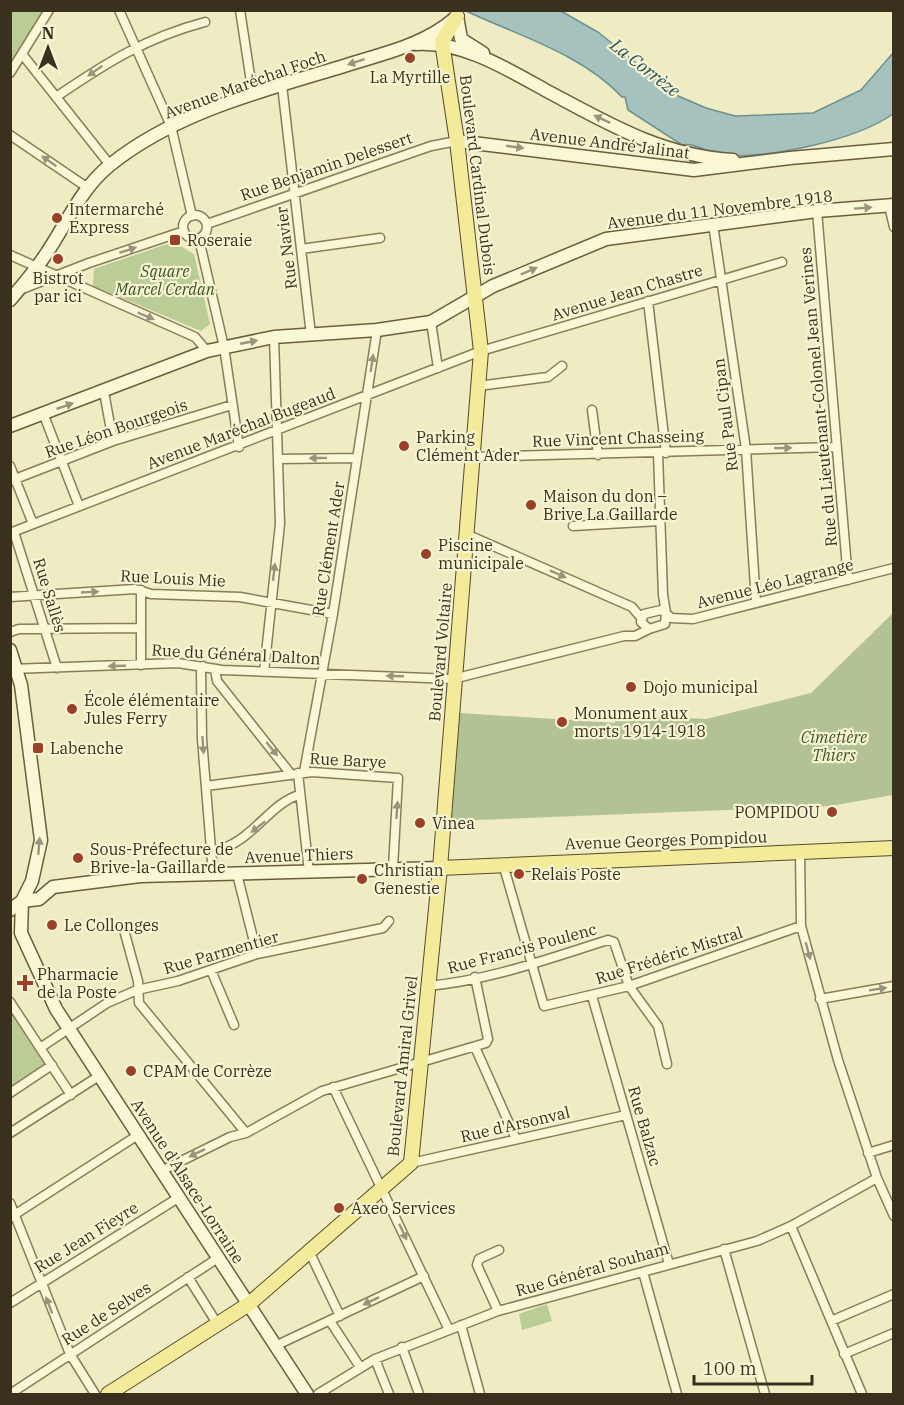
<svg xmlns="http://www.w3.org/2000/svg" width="904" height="1405" viewBox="0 0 904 1405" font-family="'IBM Plex Serif',serif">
<rect width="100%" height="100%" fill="#efebc2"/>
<path fill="#bbcd96" d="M11 10 42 11 11 62 10 11Z
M173 242 194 254 210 324 201 331 93 286 94 269Z
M10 1012 45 1065 11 1088H10Z
M547 1304 552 1321 522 1330 519 1314Z"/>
<path fill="#b3c295" d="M893 613V795L830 806 450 821 460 713 615 723 616 714 706 719 811 693Z"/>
<path fill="#a5c2bf" stroke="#6b908f" stroke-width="1.5" d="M466 11H561L598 32 676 95 706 108 735 116 813 113 861 90 893 53V114C854 141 773 157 725 156 711 155 696 142 682 145L628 110 625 97H622C582 54 517 35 466 11Z"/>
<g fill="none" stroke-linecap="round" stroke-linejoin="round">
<g stroke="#897d59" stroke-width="11">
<path id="street" d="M119 10 171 126 192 216
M240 10 253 95
M22 54 110 165
M10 73 49 10
M282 85 311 335
M56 97C106 63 145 38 205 22
M10 135 88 188
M889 206 894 227
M817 211 848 580
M183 227a12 12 0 1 1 24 0a12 12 0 1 1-24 0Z
M207 224 431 146 457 141
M713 224 746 449 756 603
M199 239 224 347 239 447
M301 249 380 238
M10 255 195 337 207 351
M22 289 89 263 184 231
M648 301 666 453
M431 322 438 368
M478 386 548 377 562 366
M104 392 113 441
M592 410 598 455
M43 413 79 506
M658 453 663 595 666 613 671 618 693 619 894 568
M472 457 837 447
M278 459 357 458
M10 466 33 524
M10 481 113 441 232 405
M573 526 660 521
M14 532 57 668
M10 533 481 351 782 262
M466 534 632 607 642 619
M141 590V665
M10 597 135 589 151 594 240 597 333 614
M661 610 666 613 665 624 649 629 641 622 644 614Z
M10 632 19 629 140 628
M203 666 201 672 202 739 213 874
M11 669 178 663 222 670 453 679 624 636H635L649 629
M215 669 217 681 290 773
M264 672 280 524 274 337
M304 772 333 614 377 330
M298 773 309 872
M206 786 312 772 398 778 393 868
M212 851C251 845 268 804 299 795
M800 852 801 926 838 1060 877 1178 894 1216
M503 864 544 1006 629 986 801 926
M237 874 257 954
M124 930 138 981 139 1003 246 1133
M211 970 234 1025
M427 986C488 981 550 958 608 940L614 942 629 986 658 1026 667 1064
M592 996 669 1264
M820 999 894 986
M10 1002 71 1095
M43 1046 107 1003 137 990 178 981 257 954 383 928 389 921
M475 1047 516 1139
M333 1087 449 1330
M10 1093 52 1065
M10 1133 99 1076
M868 1153 894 1145
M411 1163 626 1115
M161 1171 230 1137 246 1133 322 1091 486 1043 488 1039 475 977
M10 1203 70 1354 95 1394
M11 1217 138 1135
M791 1226 862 1394
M724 1249 765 1394
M309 1251 340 1316
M643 1272 677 1394
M188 1277 218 1325
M10 1303 178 1198
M498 1311 477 1265 479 1259 499 1250
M330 1321 360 1367
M831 1321 894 1294
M461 1325 480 1394
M275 1346 424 1276
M402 1347 419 1394
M844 1354 894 1333
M375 1359 389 1394
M10 1394 218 1258
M318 1394 375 1359 498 1311 757 1241 791 1226 877 1178"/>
</g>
<g stroke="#6b5e3c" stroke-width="15">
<path id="secondary" d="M457 16 461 39 483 53
M416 44C463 41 507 69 547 91 609 124 662 156 733 160
M457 141 694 170 790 158 894 149
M10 300C22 286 34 272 44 257 65 227 80 189 110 165 177 111 266 90 347 65 384 53 424 45 454 19
M10 426 207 351 274 337 377 330 431 322 493 286 606 239 817 211 894 205
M10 650 21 685 41 840 32 881 22 901 10 910
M22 901 21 933 56 1009 307 1394
M22 901 39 899 53 887 140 876 440 868"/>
</g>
<g stroke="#574a2d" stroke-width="16">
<path id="primary" d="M440 868 894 848
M108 1394 249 1304 411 1163 440 868 481 351 457 141 442 42 457 16"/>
</g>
<use href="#street" stroke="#f9f7d6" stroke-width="8"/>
<use href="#secondary" stroke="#f9f7d6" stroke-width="12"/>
<use href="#primary" stroke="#f3eb99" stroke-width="14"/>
</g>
<defs><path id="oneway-solid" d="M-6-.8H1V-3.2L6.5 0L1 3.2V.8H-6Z" transform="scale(1.5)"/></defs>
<g fill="#99947a">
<use href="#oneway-solid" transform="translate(356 62) rotate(162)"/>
<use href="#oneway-solid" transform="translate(95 71) rotate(145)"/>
<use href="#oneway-solid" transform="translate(602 119) rotate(-155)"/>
<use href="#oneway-solid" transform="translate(515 147) rotate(8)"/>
<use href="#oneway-solid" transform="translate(49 161) rotate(-145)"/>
<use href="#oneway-solid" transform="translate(863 208) rotate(-4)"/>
<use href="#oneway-solid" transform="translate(128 250) rotate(-18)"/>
<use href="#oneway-solid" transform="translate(529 271) rotate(-23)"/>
<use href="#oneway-solid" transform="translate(146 316) rotate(23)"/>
<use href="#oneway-solid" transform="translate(249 342) rotate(-11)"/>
<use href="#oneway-solid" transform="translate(372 363) rotate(-81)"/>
<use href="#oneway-solid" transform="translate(65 406) rotate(-19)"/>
<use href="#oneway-solid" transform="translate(783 448) rotate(-1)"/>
<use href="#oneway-solid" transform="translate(318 458) rotate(179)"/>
<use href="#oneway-solid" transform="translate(274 572) rotate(-84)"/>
<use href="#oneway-solid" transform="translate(558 574) rotate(24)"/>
<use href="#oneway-solid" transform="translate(90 592) rotate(-3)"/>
<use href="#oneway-solid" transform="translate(117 666) rotate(178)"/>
<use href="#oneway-solid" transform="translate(395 676) rotate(-178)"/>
<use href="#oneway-solid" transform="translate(203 745) rotate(86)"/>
<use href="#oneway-solid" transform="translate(272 749) rotate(51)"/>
<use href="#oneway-solid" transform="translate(397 810) rotate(-86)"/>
<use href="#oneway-solid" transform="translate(258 827) rotate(142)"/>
<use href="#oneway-solid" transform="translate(39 846) rotate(-85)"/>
<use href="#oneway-solid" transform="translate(808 951) rotate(75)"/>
<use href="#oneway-solid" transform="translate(878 989) rotate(-9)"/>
<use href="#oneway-solid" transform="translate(197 1153) rotate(154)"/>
<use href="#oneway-solid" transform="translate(403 1232) rotate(65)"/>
<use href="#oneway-solid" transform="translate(371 1301) rotate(154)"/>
<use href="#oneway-solid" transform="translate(49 1305) rotate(-111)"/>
</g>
<g fill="#9a4028" stroke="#f6f4d2" stroke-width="2">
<circle cx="410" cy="58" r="6"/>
<circle cx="57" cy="218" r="6"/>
<rect x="169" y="234" width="12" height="12" rx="3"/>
<circle cx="58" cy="259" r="6"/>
<circle cx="404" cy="446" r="6"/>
<circle cx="531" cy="505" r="6"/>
<circle cx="426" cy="554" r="6"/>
<circle cx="631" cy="687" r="6"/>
<circle cx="72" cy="709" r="6"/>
<circle cx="562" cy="722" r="6"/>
<rect x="32" y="742" width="12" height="12" rx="3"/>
<circle cx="832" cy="812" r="6"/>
<circle cx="420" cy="823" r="6"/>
<circle cx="78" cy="858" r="6"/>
<circle cx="519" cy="874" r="6"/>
<circle cx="362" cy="879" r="6"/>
<circle cx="52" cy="925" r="6"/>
<path d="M22 974h6v6h6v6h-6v6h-6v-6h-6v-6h6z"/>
<circle cx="131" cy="1071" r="6"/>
<circle cx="339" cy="1208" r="6"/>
</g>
<g text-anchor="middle" stroke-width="4.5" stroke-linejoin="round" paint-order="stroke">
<g font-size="16" fill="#39311d" stroke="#f6f4d2" text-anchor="start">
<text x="410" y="83" text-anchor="middle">La Myrtille</text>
<text x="69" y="215">Intermarché<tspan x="69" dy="18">Express</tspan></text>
<text x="187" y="246">Roseraie</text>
<text x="58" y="284" text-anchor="middle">Bistrot<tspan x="58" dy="18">par ici</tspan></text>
<text x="416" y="443">Parking<tspan x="416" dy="18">Clément Ader</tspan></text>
<text x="543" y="502">Maison du don –<tspan x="543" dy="18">Brive La Gaillarde</tspan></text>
<text x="438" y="551">Piscine<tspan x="438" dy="18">municipale</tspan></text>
<text x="643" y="693">Dojo municipal</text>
<text x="84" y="706">École élémentaire<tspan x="84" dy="18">Jules Ferry</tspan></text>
<text x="574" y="719">Monument aux<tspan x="574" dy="18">morts 1914-1918</tspan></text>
<text x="50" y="754">Labenche</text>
<text x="820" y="818" text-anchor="end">POMPIDOU</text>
<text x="432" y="829">Vinea</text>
<text x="90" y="855">Sous-Préfecture de<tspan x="90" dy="18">Brive-la-Gaillarde</tspan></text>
<text x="374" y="876">Christian<tspan x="374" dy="18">Genestie</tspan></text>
<text x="531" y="880">Relais Poste</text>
<text x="64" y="931">Le Collonges</text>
<text x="37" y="980">Pharmacie<tspan x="37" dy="18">de la Poste</tspan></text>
<text x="143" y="1077">CPAM de Corrèze</text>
<text x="351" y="1214">Axeo Services</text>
</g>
<g font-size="16" fill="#39311d" stroke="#f6f4d2">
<text transform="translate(245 84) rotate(-20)" y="6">Avenue Maréchal Foch</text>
<text transform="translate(610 143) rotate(7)" y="6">Avenue André Jalinat</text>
<text transform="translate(326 166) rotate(-19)" y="6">Rue Benjamin Delessert</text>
<text transform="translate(478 175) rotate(83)" y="6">Boulevard Cardinal Dubois</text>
<text transform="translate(720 209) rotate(-7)" y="6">Avenue du 11 Novembre 1918</text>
<text transform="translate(286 248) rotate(-97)" y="6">Rue Navier</text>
<text transform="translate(627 292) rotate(-17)" y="6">Avenue Jean Chastre</text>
<text transform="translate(818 397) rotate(-95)" y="6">Rue du Lieutenant-Colonel Jean Verines</text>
<text transform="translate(725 415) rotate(-97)" y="6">Rue Paul Cipan</text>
<text transform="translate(116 428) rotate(-19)" y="6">Rue Léon Bourgeois</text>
<text transform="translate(241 428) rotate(-21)" y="6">Avenue Maréchal Bugeaud</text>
<text transform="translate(618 438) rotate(-2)" y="6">Rue Vincent Chasseing</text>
<text transform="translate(328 549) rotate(-81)" y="6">Rue Clément Ader</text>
<text transform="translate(173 578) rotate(3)" y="6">Rue Louis Mie</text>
<text transform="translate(775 583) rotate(-14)" y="6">Avenue Léo Lagrange</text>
<text transform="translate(50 595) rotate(73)" y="6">Rue Sallès</text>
<text transform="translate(440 652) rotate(-85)" y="6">Boulevard Voltaire</text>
<text transform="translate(236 654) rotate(3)" y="6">Rue du Général Dalton</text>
<text transform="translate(348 760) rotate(3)" y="6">Rue Barye</text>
<text transform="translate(666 840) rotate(-2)" y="6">Avenue Georges Pompidou</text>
<text transform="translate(299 855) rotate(-2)" y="6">Avenue Thiers</text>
<text transform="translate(522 948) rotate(-15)" y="6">Rue Francis Poulenc</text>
<text transform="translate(221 952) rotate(-16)" y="6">Rue Parmentier</text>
<text transform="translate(669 955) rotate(-18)" y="6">Rue Frédéric Mistral</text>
<text transform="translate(402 1066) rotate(-84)" y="6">Boulevard Amiral Grivel</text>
<text transform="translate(515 1124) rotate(-13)" y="6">Rue d'Arsonval</text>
<text transform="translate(645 1126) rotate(74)" y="6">Rue Balzac</text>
<text transform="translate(188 1181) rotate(57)" y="6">Avenue d'Alsace-Lorraine</text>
<text transform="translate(86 1237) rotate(-32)" y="6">Rue Jean Fieyre</text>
<text transform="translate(592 1269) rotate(-16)" y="6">Rue Général Souham</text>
<text transform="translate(106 1313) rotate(-33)" y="6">Rue de Selves</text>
</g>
<g font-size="16" font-style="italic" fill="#3e5624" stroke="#f6f4d2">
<text x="165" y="277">Square<tspan x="165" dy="18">Marcel Cerdan</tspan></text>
<text x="834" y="743">Cimetière<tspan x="834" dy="18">Thiers</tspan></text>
</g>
<g font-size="18" font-style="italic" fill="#2c5259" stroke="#f6f4d2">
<text transform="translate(645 68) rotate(38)" y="6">La Corrèze</text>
</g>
</g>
<rect width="904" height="1405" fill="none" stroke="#39311d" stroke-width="24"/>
<g transform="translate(48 48)" stroke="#f6f4d2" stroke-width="4.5" paint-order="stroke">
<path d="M0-4.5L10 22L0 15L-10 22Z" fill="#39311d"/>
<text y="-9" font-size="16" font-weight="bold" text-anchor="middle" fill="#39311d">N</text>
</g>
<path d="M694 1375v9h118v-9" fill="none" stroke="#39311d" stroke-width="3"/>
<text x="703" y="1375" font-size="18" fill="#39311d" stroke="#f6f4d2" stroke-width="4.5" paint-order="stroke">100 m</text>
</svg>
